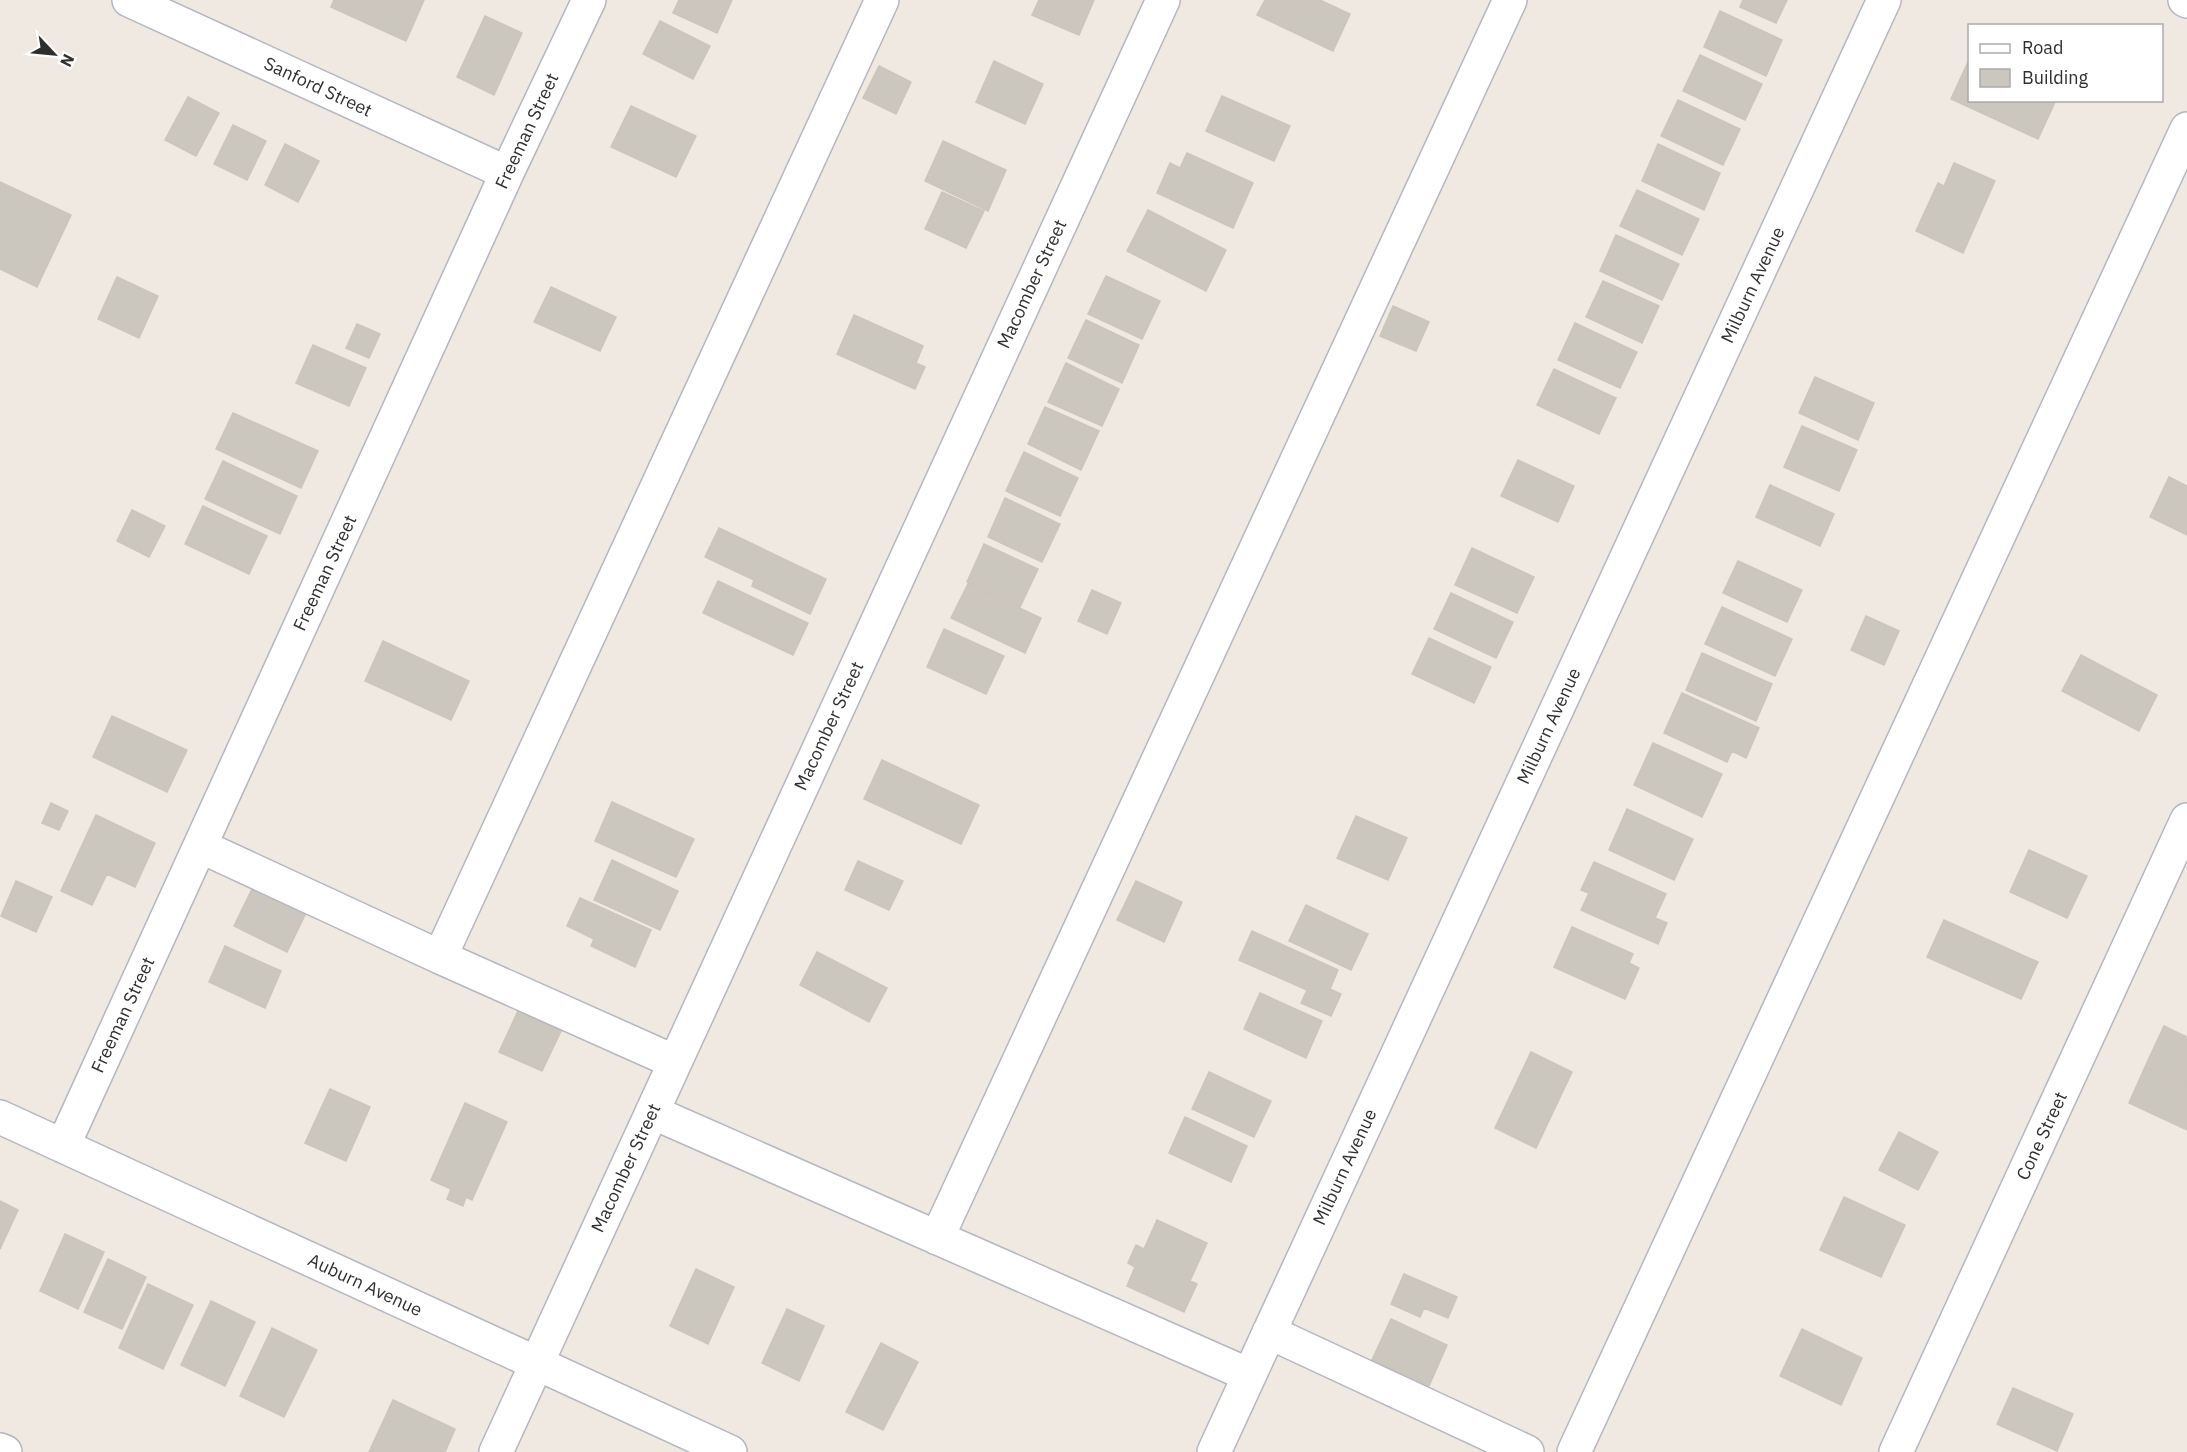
<svg xmlns="http://www.w3.org/2000/svg" width="2187" height="1452" viewBox="0 0 2187 1452" font-family="'IBM Plex Sans',sans-serif">
<rect width="100%" height="100%" fill="#efe9e1"/>
<path fill="#cbc7bf" stroke="#cbc5ba" stroke-width="1.5" d="M334 0H424L406 41 331 7Z
M679 0H732L717 33 673 13Z
M1039 0H1094L1079 35 1032 15Z
M1265 0H1320L1350 14 1333 51 1257 15Z
M1743 0H1787L1776 23 1740 7Z
M1720 11 1782 40 1766 76 1704 47Z
M485 16 522 33 494 95 457 77Z
M660 21 710 46 693 79 643 54Z
M1700 55 1762 84 1745 120 1683 91Z
M994 61 1043 84 1025 124 976 102Z
M1968 62 1970 63V100H2051L2055 102 2038 139 1951 99Z
M879 66 911 82 896 114 863 98Z
M1222 96 1290 126 1274 161 1206 131Z
M188 97 219 113 196 156 165 140Z
M1678 100 1740 129 1723 165 1661 136Z
M631 106 696 136 676 177 611 147Z
M233 125 266 141 247 180 214 164Z
M943 141 1006 170 988 211 925 181Z
M285 144 319 161 298 202 265 185Z
M1658 144 1720 173 1704 210 1642 181Z
M1187 153 1253 183 1233 228 1157 193 1170 163 1180 168Z
M1954 163 1995 181 1963 253 1916 231 1938 183 1944 186Z
M0 182 71 215 37 287 0 269Z
M1637 190 1699 219 1682 255 1620 226Z
M942 192 984 211 966 248 925 229Z
M1148 210 1226 250 1206 291 1127 251Z
M1616 235 1679 264 1662 300 1600 271Z
M1106 276 1160 301 1142 339 1088 314Z
M117 277 158 296 139 338 98 319Z
M1603 281 1659 306 1642 343 1586 317Z
M551 287 616 317 600 351 534 322Z
M1393 306 1429 322 1416 351 1380 336Z
M854 315 923 346 916 363 925 367 915 389 837 354Z
M1086 320 1139 345 1122 383 1068 358Z
M1575 323 1637 352 1620 388 1558 360Z
M357 324 380 334 369 358 346 348Z
M313 345 366 368 349 406 296 383Z
M1066 363 1119 389 1102 426 1048 402Z
M1554 369 1616 398 1599 434 1537 405Z
M1815 377 1874 403 1858 440 1799 413Z
M1045 407 1099 431 1081 470 1028 444Z
M233 413 318 451 301 488 216 449Z
M1802 426 1857 450 1839 491 1784 467Z
M1024 452 1078 478 1060 516 1006 491Z
M1518 460 1574 486 1558 522 1501 496Z
M223 461 297 496 280 534 205 499Z
M2169 477 2187 486V535L2150 517Z
M1770 485 1834 514 1820 546 1756 517Z
M1005 498 1060 524 1042 562 988 537Z
M203 506 267 536 249 574 185 544Z
M132 510 165 526 149 557 117 541Z
M719 528 826 579 810 614 752 586 754 580 705 557Z
M984 544 1038 569 1020 607 967 582Z
M1472 548 1534 577 1517 613 1455 585Z
M1738 561 1802 590 1787 622 1723 593Z
M718 581 808 623 793 655 703 613Z
M968 584 1041 618 1025 653 951 618Z
M1092 590 1121 603 1107 634 1078 621Z
M1451 593 1513 622 1496 658 1434 629Z
M1722 607 1792 639 1775 676 1705 644Z
M1866 616 1899 631 1884 665 1851 650Z
M944 629 1004 656 986 694 927 667Z
M1429 638 1491 667 1474 703 1412 674Z
M383 641 469 681 451 720 365 681Z
M1702 653 1772 684 1756 721 1686 690Z
M2081 655 2157 695 2139 731 2062 691Z
M1682 693 1759 728 1746 758 1732 751 1727 762 1664 733Z
M112 716 187 750 167 792 93 757Z
M1653 743 1722 774 1702 817 1634 785Z
M882 760 979 805 961 844 864 799Z
M612 802 694 839 676 877 595 841Z
M51 803 68 811 59 830 42 823Z
M1627 809 1693 839 1674 880 1609 850Z
M96 815 155 843 135 887 107 874 92 905 61 891Z
M1356 816 1407 838 1388 880 1337 858Z
M2029 850 2087 876 2067 918 2010 892Z
M612 860 678 891 660 930 594 900Z
M858 861 903 881 889 910 845 890Z
M1594 862 1666 894 1655 918 1667 923 1658 944 1581 910 1589 893 1581 890Z
M16 881 52 897 36 932 1 916Z
M1136 881 1182 902 1164 942 1117 920Z
M253 887 306 913 287 952 234 926Z
M580 898 651 930 635 967 591 946 594 939 567 926Z
M1306 905 1368 934 1351 970 1289 941Z
M1944 920 2038 962 2021 999 1927 957Z
M1572 927 1633 954 1629 963 1639 968 1625 999 1554 967Z
M1252 931 1338 970 1330 989 1341 994 1331 1016 1301 1003 1307 990 1239 960Z
M225 946 281 971 265 1008 209 982Z
M817 952 887 988 869 1022 800 985Z
M1260 993 1322 1021 1306 1058 1244 1029Z
M518 1011 561 1031 542 1071 499 1052Z
M2164 1026 2187 1037V1087L2145 1067Z
M1531 1052 1572 1072 1536 1148 1495 1128Z
M2145 1067 2187 1087V1130L2129 1103Z
M1209 1072 1271 1101 1254 1137 1192 1109Z
M330 1089 370 1107 346 1161 305 1143Z
M465 1103 507 1122 472 1200 466 1197 463 1206 447 1199 451 1189 431 1180Z
M1185 1117 1247 1146 1231 1182 1169 1153Z
M1899 1132 1938 1152 1918 1190 1879 1170Z
M1844 1197 1905 1225 1881 1277 1820 1250Z
M0 1201 18 1210 0 1249Z
M1157 1220 1207 1243 1190 1281 1197 1284 1184 1312 1127 1286 1135 1267 1128 1263 1136 1245 1144 1249Z
M65 1234 104 1252 78 1309 40 1291Z
M108 1259 146 1277 122 1329 84 1312Z
M696 1269 734 1287 708 1344 670 1326Z
M1404 1274 1457 1297 1448 1318 1424 1308 1420 1317 1391 1304Z
M148 1284 193 1305 163 1369 119 1348Z
M211 1301 255 1322 225 1386 181 1365Z
M787 1309 824 1326 799 1381 762 1363Z
M1391 1319 1447 1345 1429 1386 1372 1360Z
M272 1328 317 1350 284 1417 240 1396Z
M1802 1329 1862 1358 1841 1405 1780 1376Z
M881 1343 918 1362 883 1430 846 1412Z
M2013 1388 2073 1414 2057 1451 1997 1424Z
M393 1400 455 1429 445 1452H369Z"/>
<g fill="none" stroke-linecap="round" stroke-linejoin="round">
<g stroke="#b4b7c1" stroke-width="36">
<path id="minor" d="M129 0 507 173
M2185 0 2187 1
M200 846 440 957
M675 1062 440 957 882 0
M652 1112 1249 1375
M0 1117 730 1452
M63 1146 507 173 589 0
M937 1238 1510 0
M1269 1332 1527 1452
M0 1450 5 1452
M496 1452 1163 0
M1214 1452 1884 0
M1574 1452 2187 129
M1896 1452 2187 820"/>
</g>
<use href="#minor" stroke="#fff" stroke-width="33"/>
</g>
<g text-anchor="middle" stroke-width="4.5" stroke-linejoin="round" paint-order="stroke">
<g font-size="18" fill="#2e2e2e" stroke="#fff">
<text transform="translate(318 87) rotate(25)" y="6">Sanford Street</text>
<text transform="translate(527 131) rotate(-65)" y="6">Freeman Street</text>
<text transform="translate(1032 284) rotate(-65)" y="6">Macomber Street</text>
<text transform="translate(1753 285) rotate(-65)" y="6">Milburn Avenue</text>
<text transform="translate(325 573) rotate(-65)" y="6">Freeman Street</text>
<text transform="translate(829 726) rotate(-65)" y="6">Macomber Street</text>
<text transform="translate(1549 726) rotate(-65)" y="6">Milburn Avenue</text>
<text transform="translate(123 1015) rotate(-65)" y="6">Freeman Street</text>
<text transform="translate(2042 1136) rotate(-65)" y="6">Cone Street</text>
<text transform="translate(1345 1167) rotate(-65)" y="6">Milburn Avenue</text>
<text transform="translate(626 1168) rotate(-65)" y="6">Macomber Street</text>
<text transform="translate(365 1285) rotate(25)" y="6">Auburn Avenue</text>
</g>
</g>
<rect x="1968" y="24" width="195" height="78" fill="#ffffff" stroke="#ababab" stroke-width="1.5"/>
<rect x="1980" y="44" width="30" height="9" fill="#ffffff" stroke="#ababab" stroke-width="1.5"/>
<text x="2022" y="54" font-size="18" fill="#2e2e2e">Road</text>
<rect x="1980" y="69" width="30" height="18" fill="#cbc7bf" stroke="#ababab" stroke-width="1.5"/>
<text x="2022" y="84" font-size="18" fill="#2e2e2e">Building</text>
<g transform="translate(54 54) rotate(116)" stroke="#ffffff" stroke-width="4.5" paint-order="stroke">
<path d="M0-4.5L10 22L0 15L-10 22Z" fill="#2e2e2e"/>
<text y="-9" font-size="16" font-weight="bold" text-anchor="middle" fill="#2e2e2e">N</text>
</g>
</svg>
